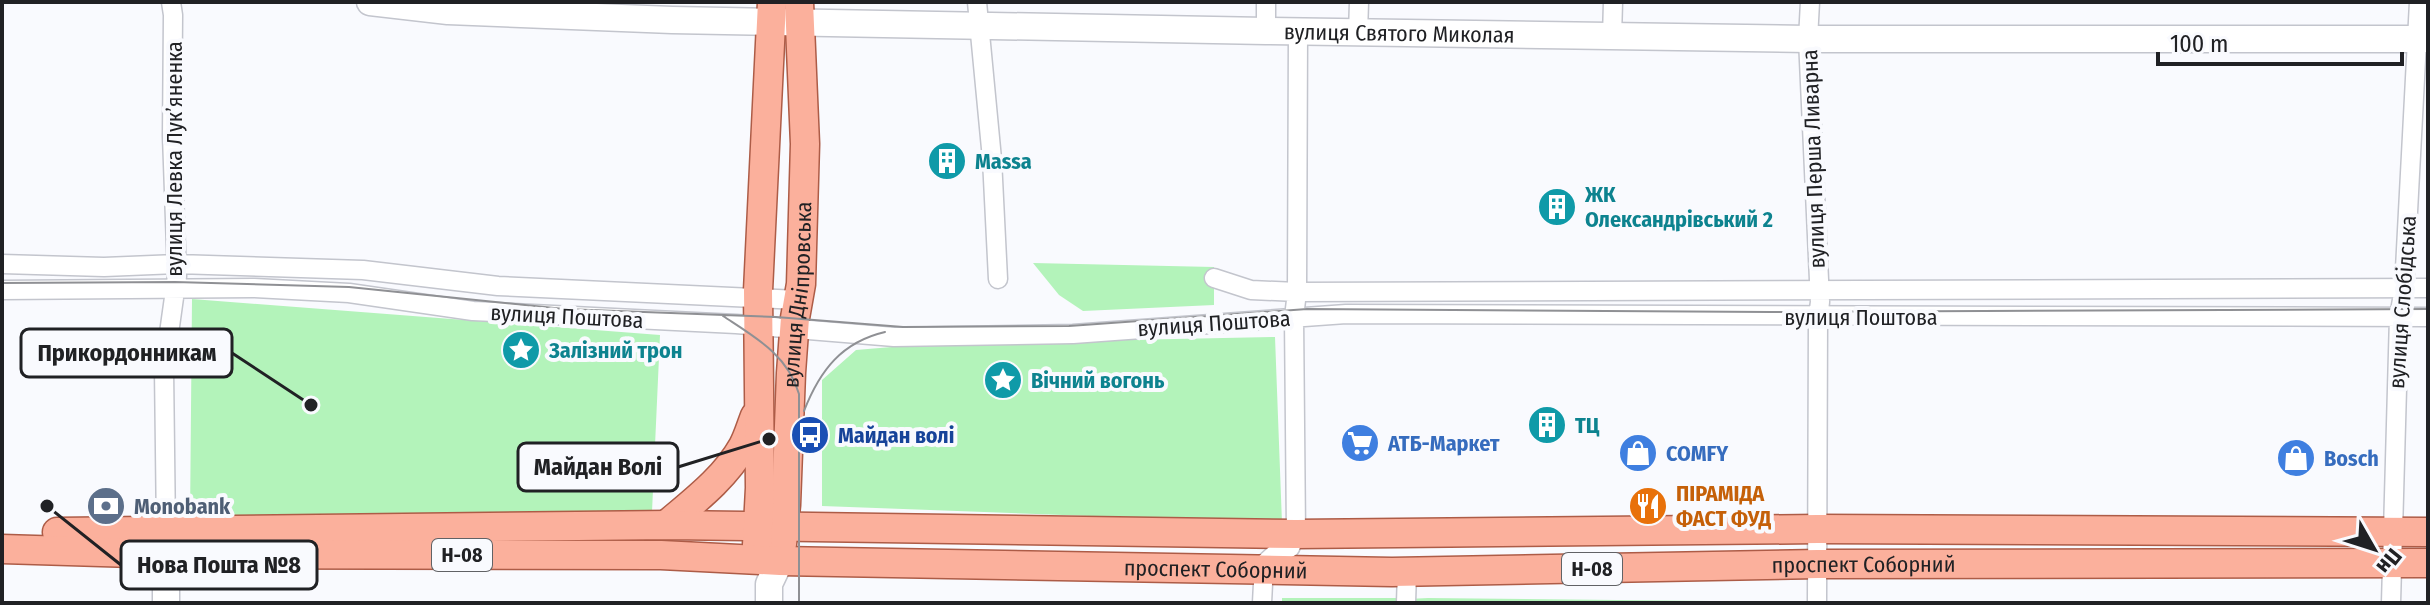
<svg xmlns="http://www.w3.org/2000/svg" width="2430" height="605" viewBox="0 0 2430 605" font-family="'Fira Sans Condensed',sans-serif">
<rect width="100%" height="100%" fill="#f9fafe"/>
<path fill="#b3f3ba" d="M1033 263 1214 267V305L1083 311 1059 295Z
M192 299 660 335 652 512 190 522Z
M1275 337 1282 523 822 506V380L856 350 927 344Z
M1282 598H1397V603H1282Z
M1428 598 1797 602V603H1407V599Z"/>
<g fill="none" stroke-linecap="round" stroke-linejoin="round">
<g stroke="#c3c5cd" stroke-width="21">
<path id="street" d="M977 2 992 159 998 279
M1266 2V31
M1810 2 1808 39 1820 302 1818 317 1817 603
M1358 33 1359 2
M1612 37 1613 2
M2 264 104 267 177 264 363 270 498 286 798 300
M1214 278 1251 290 1297 292 2428 288
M2 290 254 288 349 293 473 311 736 324 894 337 1073 334 1346 314 2428 317
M166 531 164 369 177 276 172 136 173 15 171 2
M1262 603 1264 564 1275 554 1290 548 1296 534 1294 317 1297 292 1298 31
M1406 603 1407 572
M2391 603 2399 317 2404 288 2419 2"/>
</g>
<g stroke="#c3c5cd" stroke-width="29">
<g id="secondary">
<path id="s1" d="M370 2 448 11 672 20 1266 31 1808 39H2428"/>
<path d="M166 603V535"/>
<path d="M769 603V584L780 561"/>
</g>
</g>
<g stroke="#ad5c47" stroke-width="31">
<g id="primary">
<path d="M666 525C693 502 725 478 743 446 748 437 751 426 755 416"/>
<path d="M57 532 669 525 1296 534 1818 529 2428 532"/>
<path id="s2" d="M782 544 786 505 791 373 795 318 801 284 805 144 799 2"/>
<path d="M757 545 760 488 758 291 772 2"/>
<path id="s3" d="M2 549 167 554 661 555 780 561 1392 572 1818 564 2428 563"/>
</g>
</g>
<use href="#street" stroke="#fff" stroke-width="18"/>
<use href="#secondary" stroke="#fff" stroke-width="26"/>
<use href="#primary" stroke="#fbb09c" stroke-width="28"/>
<path stroke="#8f9094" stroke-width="2" d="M2 283 175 282 349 287 564 309 776 317 903 327 1069 326 1307 309 1770 312 2428 309
M723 316C755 337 788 355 799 394V603
M804 411C820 370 842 342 885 332"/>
</g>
<defs>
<g id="building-disc" transform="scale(2)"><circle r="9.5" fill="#0f9aa8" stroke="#f9fafe"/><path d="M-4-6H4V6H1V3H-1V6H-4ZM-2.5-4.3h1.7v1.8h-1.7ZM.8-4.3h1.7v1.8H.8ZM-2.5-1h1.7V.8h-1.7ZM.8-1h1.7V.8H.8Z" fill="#fff"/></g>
<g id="sight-disc" transform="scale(2)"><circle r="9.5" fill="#0f9aa8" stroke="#f9fafe"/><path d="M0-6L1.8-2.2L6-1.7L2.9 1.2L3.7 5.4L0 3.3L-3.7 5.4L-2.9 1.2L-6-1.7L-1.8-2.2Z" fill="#fff"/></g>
<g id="bus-disc" transform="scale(2)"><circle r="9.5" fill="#1a4fb4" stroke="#f9fafe"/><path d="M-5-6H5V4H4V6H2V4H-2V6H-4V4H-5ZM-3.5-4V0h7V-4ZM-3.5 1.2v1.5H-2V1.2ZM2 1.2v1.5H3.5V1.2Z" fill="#fff"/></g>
<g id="supermarket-disc" transform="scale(2)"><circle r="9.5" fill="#3f7fe0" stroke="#f9fafe"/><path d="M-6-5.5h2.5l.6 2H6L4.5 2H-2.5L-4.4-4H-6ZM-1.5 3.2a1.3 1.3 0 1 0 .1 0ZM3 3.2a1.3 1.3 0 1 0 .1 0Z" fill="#fff"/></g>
<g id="shop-disc" transform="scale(2)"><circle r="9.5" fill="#3f7fe0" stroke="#f9fafe"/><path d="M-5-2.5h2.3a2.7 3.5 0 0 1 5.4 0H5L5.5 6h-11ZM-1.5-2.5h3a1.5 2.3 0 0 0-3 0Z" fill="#fff"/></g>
<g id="bank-disc" transform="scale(2)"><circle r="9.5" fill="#5c6f8a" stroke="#f9fafe"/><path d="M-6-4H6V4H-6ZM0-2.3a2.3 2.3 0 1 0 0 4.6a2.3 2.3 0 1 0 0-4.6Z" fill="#fff"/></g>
<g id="restaurant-disc" transform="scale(2)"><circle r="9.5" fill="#e8710a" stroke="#f9fafe"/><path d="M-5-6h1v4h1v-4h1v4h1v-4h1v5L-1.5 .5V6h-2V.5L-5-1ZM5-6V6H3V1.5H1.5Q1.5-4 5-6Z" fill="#fff"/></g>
</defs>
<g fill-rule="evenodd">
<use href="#building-disc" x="947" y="161"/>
<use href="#building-disc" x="1557" y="207"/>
<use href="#sight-disc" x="521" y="350"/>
<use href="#sight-disc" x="1003" y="380"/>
<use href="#building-disc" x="1547" y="425"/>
<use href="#bus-disc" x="810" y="435"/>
<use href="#supermarket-disc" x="1360" y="443"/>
<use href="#shop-disc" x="1638" y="453"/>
<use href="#shop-disc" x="2296" y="458"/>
<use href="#bank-disc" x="106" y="506"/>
<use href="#restaurant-disc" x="1648" y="506"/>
</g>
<g text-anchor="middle" stroke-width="8" stroke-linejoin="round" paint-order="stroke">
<g fill="#f9fafe" stroke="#616265" stroke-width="2">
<rect x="432" y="539" width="60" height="32" rx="6"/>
<rect x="1562" y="553" width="60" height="32" rx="6"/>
</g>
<g font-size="20" font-weight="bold" fill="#202124">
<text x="462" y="562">Н-08</text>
<text x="1592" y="576">Н-08</text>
</g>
<g font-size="22" fill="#202124" stroke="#f9fafe">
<text dy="8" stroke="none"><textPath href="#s1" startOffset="1030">вулиця Святого Миколая</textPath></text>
<text transform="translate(174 159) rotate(-90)" y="8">вулиця Левка Лукʼяненка</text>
<text transform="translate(1813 159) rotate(-92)" y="8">вулиця Перша Ливарна</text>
<text dy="8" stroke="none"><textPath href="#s2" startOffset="250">вулиця Дніпровська</textPath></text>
<text transform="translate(2402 302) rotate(-86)" y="8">вулиця Слобідська</text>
<text transform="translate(567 316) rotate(3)" y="8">вулиця Поштова</text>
<text x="1861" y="325">вулиця Поштова</text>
<text transform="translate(1214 323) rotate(-4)" y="8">вулиця Поштова</text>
<text dy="8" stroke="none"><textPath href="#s3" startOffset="1862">проспект Соборний</textPath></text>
<text dy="8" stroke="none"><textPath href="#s3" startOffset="1214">проспект Соборний</textPath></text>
</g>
<g font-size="22" font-weight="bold" fill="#0d838f" stroke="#f9fafe" text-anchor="start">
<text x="975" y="169">Massa</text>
<text x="1585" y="202">ЖК<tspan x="1585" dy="25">Олександрівський 2</tspan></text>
<text x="549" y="358">Залізний трон</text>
<text x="1031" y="388">Вічний вогонь</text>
<text x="1575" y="433">ТЦ</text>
</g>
<g font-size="22" font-weight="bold" fill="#164399" stroke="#f9fafe" text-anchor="start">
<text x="838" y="443">Майдан волі</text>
</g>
<g font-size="22" font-weight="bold" fill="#366cbe" stroke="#f9fafe" text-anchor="start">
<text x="1388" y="451">АТБ-Маркет</text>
<text x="1666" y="461">COMFY</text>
<text x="2324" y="466">Bosch</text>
</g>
<g font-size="22" font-weight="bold" fill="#c56008" stroke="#f9fafe" text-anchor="start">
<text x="1676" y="501">ПІРАМІДА<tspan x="1676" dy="25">ФАСТ ФУД</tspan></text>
</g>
<g font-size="22" font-weight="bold" fill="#4e5e75" stroke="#f9fafe" text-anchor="start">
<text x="134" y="514">Monobank</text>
</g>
</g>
<path fill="none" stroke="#202124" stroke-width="3" d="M311 405L232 353M769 439L678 467M47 506L121 565"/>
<g fill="#202124" stroke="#f9fafe" stroke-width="3">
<circle cx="311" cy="405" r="8"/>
<circle cx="769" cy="439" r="8"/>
<circle cx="47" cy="506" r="8"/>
</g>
<g fill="#f9fafe" stroke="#202124" stroke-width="3">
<rect x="21" y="329" width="211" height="48" rx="8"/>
<rect x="518" y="443" width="160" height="48" rx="8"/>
<rect x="121" y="541" width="196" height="48" rx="8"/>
</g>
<g font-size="24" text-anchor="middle" font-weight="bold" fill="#202124">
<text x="127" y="361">Прикордонникам</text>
<text x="598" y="475">Майдан Волі</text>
<text x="219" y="573">Нова Пошта №8</text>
</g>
<rect width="2430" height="605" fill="none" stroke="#202124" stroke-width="8"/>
<g transform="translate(2374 549) rotate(129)" stroke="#f9fafe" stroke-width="6" paint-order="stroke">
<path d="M0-6L14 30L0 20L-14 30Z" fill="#202124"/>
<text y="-12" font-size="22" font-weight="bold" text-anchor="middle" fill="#202124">Пн</text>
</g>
<path d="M2158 52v12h244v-12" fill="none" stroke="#202124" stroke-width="4"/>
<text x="2170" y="52" font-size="24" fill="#202124" stroke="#f9fafe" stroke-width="6" paint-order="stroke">100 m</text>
</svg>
